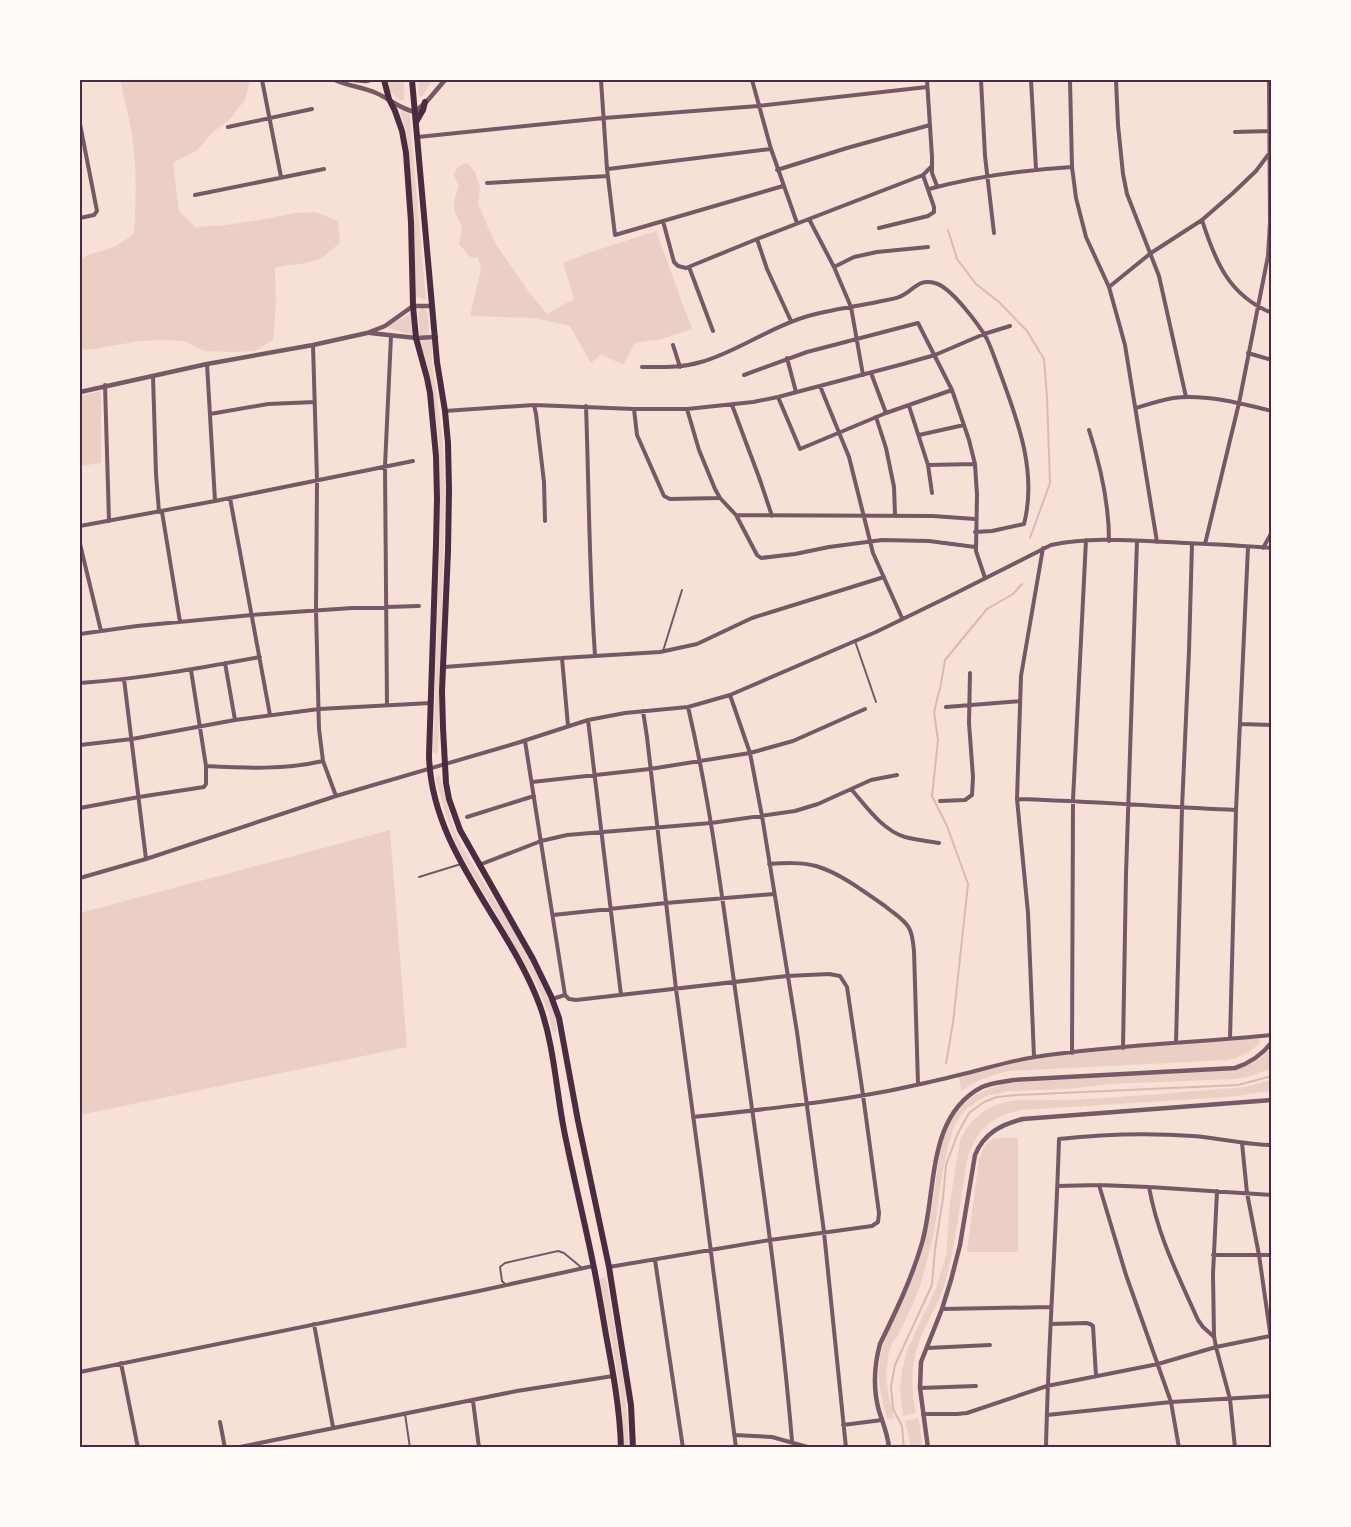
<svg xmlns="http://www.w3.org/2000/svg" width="1351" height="1527" viewBox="0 0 1351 1527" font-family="Poppins,sans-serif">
<rect width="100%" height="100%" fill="#f7e1d7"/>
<path fill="#ebcfc5" d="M120 80H250L245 100 230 119 212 133 197 150 173 163 179 211 195 227 227 225 271 218 294 213 316 212 338 221 340 243C333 248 325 257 317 260 303 265 288 264 275 268L276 305 273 340 255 351 233 352 205 351 184 341 162 340 140 341 95 349 80 350V260L88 255 114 247 134 234C136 202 137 167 132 135 129 116 124 98 120 80Z
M387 80H404V100H400C391 94 388 90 387 80Z
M418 80H433L422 96 419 97Z
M400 110 410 114 412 142 426 300 419 297 415 298V240L411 185 406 131Z
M467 163 475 172 480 187 478 204 495 243 529 292 547 314 574 299 563 263 588 253 656 231 692 329 662 339 635 343 623 365 601 354 591 363 570 326 535 318 470 316 481 269 478 258 470 257 459 244 462 226C451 209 453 203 459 185L453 174 459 166Z
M421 308H424L428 313 429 334 428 336H422L420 335 418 313Z
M410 314 412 335 388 328 389 325Z
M420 340H432V360L443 442 445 492 438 752 436 754 433 752 440 527 439 443 433 393 429 374 421 349Z
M101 391V463L80 466V396Z
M438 775 440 776C446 799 451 825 462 846 479 879 568 1004 555 1035L552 1030 549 1014 535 981 457 847 448 821 435 778Z
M390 830 407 1047 80 1115V913Z
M1258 1038 1261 1042C1250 1052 1242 1057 1227 1060L1009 1071C991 1075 976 1080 961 1091L959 1077 1033 1058 1103 1047Z
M1271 1046V1069L1247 1077 1234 1079 1109 1084 1068 1089 1009 1091 986 1096 967 1108 955 1124 949 1142 942 1175 934 1233 921 1283 912 1306 897 1337 892 1343 889 1352 886 1373 888 1393 894 1418 887 1419C883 1403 878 1387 879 1370 879 1349 888 1332 896 1314 905 1294 914 1275 921 1255 932 1220 935 1183 941 1147 953 1107 968 1093 1008 1083L1230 1070C1247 1067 1261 1061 1271 1046Z
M1271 1080V1091L1229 1097 1022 1110C992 1115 975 1131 967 1160 960 1202 956 1245 944 1286 937 1307 925 1325 918 1345 911 1367 911 1391 916 1413L903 1416 900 1388 902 1370 908 1348 936 1288 946 1255 950 1202 960 1140C969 1122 980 1111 999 1104 1017 1097 1047 1101 1067 1100 1127 1097 1186 1092 1245 1087Z
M994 1138H1018V1252H967L979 1159 985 1145Z
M601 1278H606L623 1377 626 1402 629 1447H624L621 1399 615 1359 600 1280Z
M918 1418 920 1425 922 1447H911L905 1421Z"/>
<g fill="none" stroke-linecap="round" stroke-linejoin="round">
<path stroke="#dcb8b0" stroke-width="2" d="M948 230 957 259 976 284 999 302 1027 331 1044 359 1047 397 1050 483 1030 538
M946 1063 953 1023 968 884 947 826 932 796 938 740 934 712 941 684 945 660 987 609 1013 594 1022 584
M904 1448 902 1426 893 1409 891 1386 895 1365 932 1285 935 1249 943 1198 946 1165 958 1133 969 1113 984 1102 997 1097 1017 1095 1238 1085 1272 1076"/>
<path stroke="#755966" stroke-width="2" d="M855 641 876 702
M663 651 682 590
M419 877 461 864
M506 1285 502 1281 500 1267 505 1263 558 1251 564 1253 582 1268
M405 1414 410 1448"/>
<path stroke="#755966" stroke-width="4" d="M262 80 281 177
M601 80 607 169 615 235 783 186
M752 80 771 149 797 223
M927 80 932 157V173L937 186
M981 80 985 156 994 233
M1031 80 1036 169
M1070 80 1072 167 1076 198 1086 237 1109 287 1125 345 1157 542
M1116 80 1118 125 1123 174 1127 194 1159 276 1186 397
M80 124 97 211 94 215 80 218
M228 127 312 109
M1235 132 1269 131
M418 137 604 118 758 106 927 87
M608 169 771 149
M777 170 847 148 930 125
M487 183 608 176
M929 189C976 176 1024 170 1072 167
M195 195 324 169
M809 219 834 267 851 307 863 375
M1202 220C1215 261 1229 296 1272 313
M663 221 674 262 678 266 686 268 757 239 923 175 932 166
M879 228 928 216 934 212V207L923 175
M757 239 767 269 791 321
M689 267 713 331
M834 267 854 257 877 252 928 247
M1109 287 1151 253 1202 220 1233 193 1256 171 1268 155
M313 345 317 480 316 611 319 729 323 761 336 796
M673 345 680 367
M1248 353 1272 360
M787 358 796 392
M207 364 215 501
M642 367C662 367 681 368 701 362 737 352 768 328 805 317 828 310 853 307 877 302 884 300 892 300 899 297 913 292 917 278 935 283 951 287 979 325 987 339 993 352 997 365 1002 378 1019 424 1037 474 1024 524L992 531 975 532
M871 373 886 413
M744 375 807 352 918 323 952 390 969 440 975 464 977 495 976 551 985 578
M153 376 156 474 159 512
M105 385 109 521
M820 386 849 457 873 553 902 618
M778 397 800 449 886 413 952 390
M534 405 536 414 544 482 545 521
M732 405 760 480 772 516
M586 406C589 489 589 572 595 655
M909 406 928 465 932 493
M1136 408C1149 404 1161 400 1173 398 1206 394 1240 403 1272 411
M634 409 637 435 664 496 670 499 719 498
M687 409 699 450 715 489 720 498 736 515 757 555 761 558 795 554 829 547 882 540 929 541 975 547
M445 411 534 405 634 409H687L753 402 778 397 903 364 935 355 984 334 1010 326
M210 414 268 404 315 402
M876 417 886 448 894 487 895 515
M1089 430C1100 464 1109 505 1109 541
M919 435 964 425
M928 465 975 464
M230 498 270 715
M162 512 180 622
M736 515 933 516 975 519
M80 526 215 501 413 461
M80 544 101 631
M1205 544 1239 403 1268 256 1270 222 1269 80
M1263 548 1272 532
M80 634 137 626 252 615 352 608 419 606
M562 658 568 726
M225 663 235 720
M444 667 562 658 660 652 697 644 752 618 884 577
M124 679 146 859
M80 683C140 679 200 668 260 657
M730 695 750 753 762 816 797 1032 824 1232 846 1448
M387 705 385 466 391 336
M688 707C712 809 724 913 739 1017 759 1158 780 1299 792 1441
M946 707 1020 701
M643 711 647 737 676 989 701 1174 736 1448
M588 720 621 995
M1240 724 1272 725
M525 741 565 995 569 999 576 1000 787 976 829 974 840 976 847 987 863 1095 879 1213 878 1222 872 1226 770 1240 609 1267
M80 745 132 739 235 720 319 709 431 703
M206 766C245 768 284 770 323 761
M532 782 650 769 750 753 793 741 865 709
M851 789C866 806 882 830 905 837 916 840 928 841 939 843
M1017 799C1090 801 1163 807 1236 810
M940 801 965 800 972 795 973 777 969 723 970 673
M80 808 139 797 204 787 206 784V766L191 670
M467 817 534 796
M769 864C785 863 801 862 816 866 842 874 863 891 885 906 893 913 904 919 909 928 913 935 913 944 914 951L918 1084
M479 865 541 841 567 835 711 823 795 811 818 804 871 780 897 775
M80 878 146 859 336 796 517 743 588 720 625 713 688 707 730 695 876 632 948 597 1051 545C1089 537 1128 540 1166 542 1201 544 1236 545 1272 548
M553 915 666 903 774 894
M552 999 565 995
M1230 1039 1236 810 1248 547
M1176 1043 1182 808 1189 651 1192 544
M1123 1048 1126 874 1137 541
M1072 1053 1073 800 1086 540
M1034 1057 1028 913 1017 799 1021 676 1043 548
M693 1117C758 1110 824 1103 888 1091 912 1086 936 1081 959 1075 985 1069 1009 1061 1035 1057 1113 1045 1193 1043 1272 1035
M1242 1143 1247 1193 1259 1255 1272 1346
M1099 1185 1126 1275 1171 1402 1179 1448
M1058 1186 1099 1185 1149 1187 1272 1195
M1149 1187C1158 1237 1178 1275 1198 1320L1203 1327 1213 1336
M1217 1191 1213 1274 1214 1336 1216 1347 1230 1399 1235 1448
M1213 1255H1272
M655 1260 683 1448
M942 1309 1051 1307
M314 1324 333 1427
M1051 1324 1086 1323 1090 1324 1093 1326 1096 1376
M927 1348 990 1345
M121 1363 138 1448
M80 1372 479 1291 593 1266
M920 1388 976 1386
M473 1401 479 1448
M923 1414H957L967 1413 1047 1386 1158 1364 1216 1347 1270 1336
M1047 1415 1171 1402 1272 1396
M220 1422 225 1448
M843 1425 882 1420
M734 1435 772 1437 811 1448
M235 1448 517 1391 613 1376
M1046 1448C1048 1345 1056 1242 1059 1139 1104 1134 1149 1133 1193 1136 1220 1138 1245 1145 1272 1145"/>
<path stroke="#755966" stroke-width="4.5" d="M335 80C348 86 363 87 376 93 390 99 400 109 415 112L428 100 445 80
M354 80 366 81 370 80
M370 333 416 338 436 337
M80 392 207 364 313 345 367 333 385 326 413 306H432
M889 1448C888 1435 883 1423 879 1411 873 1389 874 1366 880 1344 896 1311 912 1278 922 1243 937 1191 926 1116 982 1087 991 1083 1003 1082 1013 1080L1235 1068C1250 1063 1262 1055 1272 1042
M928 1448 920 1388 921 1362 942 1309 951 1280 960 1245 975 1155C984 1133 1002 1124 1023 1119L1272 1100"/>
<path stroke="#4a2c40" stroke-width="6" d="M384 80 389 99 395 111 402 131 406 153 411 222 413 306 416 338 427 378 430 393 436 456 437 499 436 544 429 755C431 851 508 919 540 1006 554 1045 556 1089 564 1130 573 1175 584 1219 593 1263 598 1287 602 1311 606 1335 613 1372 620 1410 621 1448
M412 80 437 362 445 411 448 443 449 490 448 551 442 691 443 728 446 783 449 799 460 830 533 959 551 996 559 1018 578 1121 609 1267 631 1405 633 1448
M416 122 423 110 425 102"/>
</g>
<rect width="1351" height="1527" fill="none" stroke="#fffaf5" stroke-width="162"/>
<rect x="81" y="81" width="1189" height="1365" fill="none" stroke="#4a2c40" stroke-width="2"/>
</svg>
